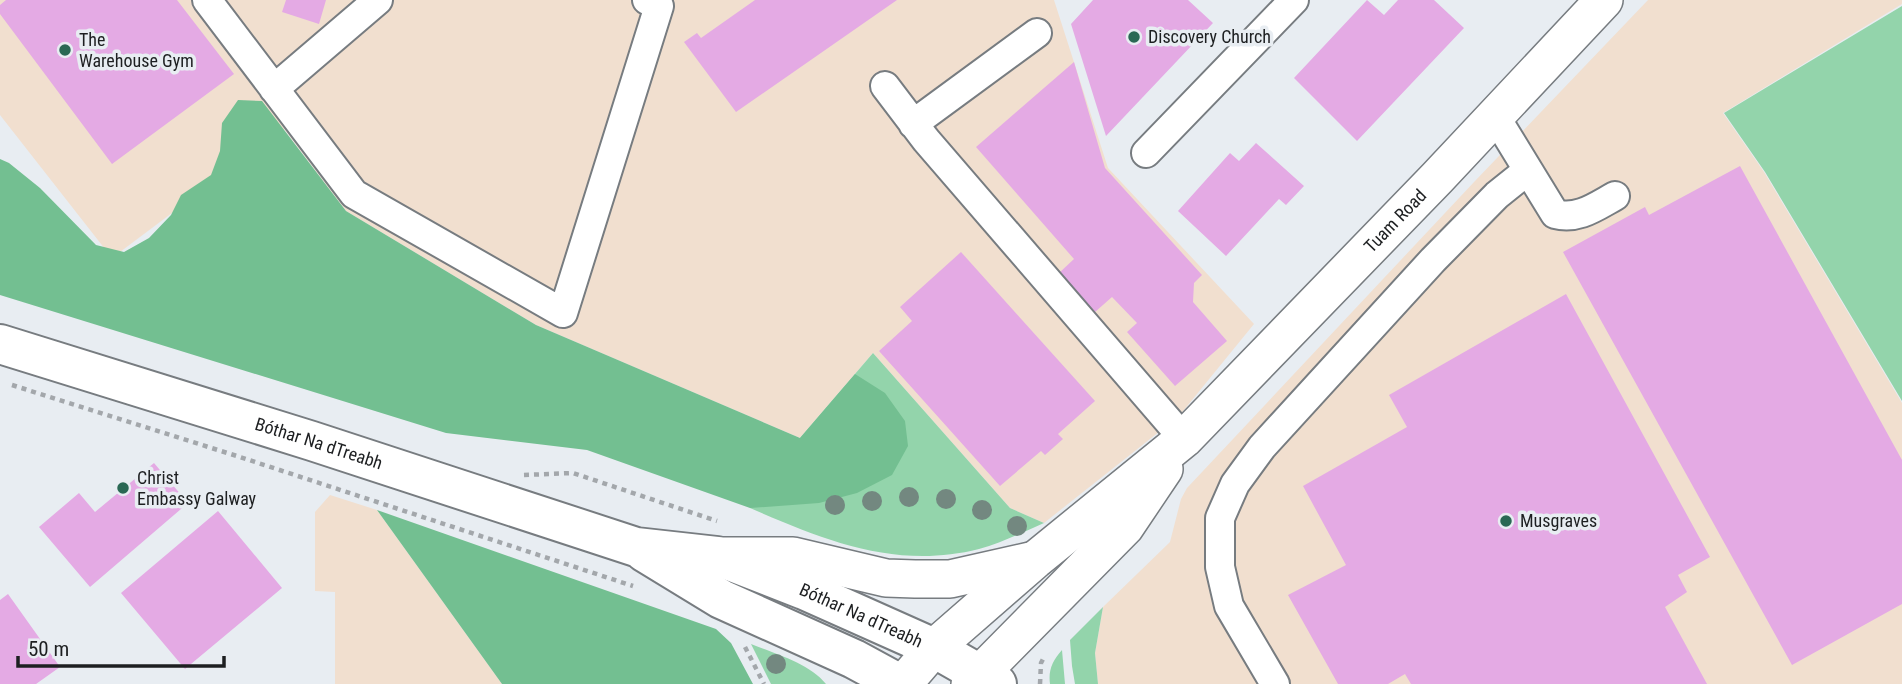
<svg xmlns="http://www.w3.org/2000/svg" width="1902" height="684" viewBox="0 0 1902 684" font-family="'Roboto Condensed',sans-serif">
<rect width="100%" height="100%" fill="#e8edf2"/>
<path fill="#f1dfcf" d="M0 0H1054L1108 168 1254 324 1179 416 1044 523 1010 508 873 353 800 438 536 325 346 211 284 129 112 258 0 115Z
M1648 0H1902V4L1723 113 1764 172 1902 403V684H1098L1095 653 1103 607 1170 542 1181 499 1187 488 1475 181Z
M330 495 377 510 502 684H335V592L315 591V512Z"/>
<path fill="#93d4ab" d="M1902 6V401L1765 172 1724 113Z
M873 353 1010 508 1044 523C1023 532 1002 543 979 549 896 570 824 540 750 508L800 438Z
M1103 607 1095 653 1098 684H1075L1072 666 1070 640Z
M751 644C775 654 809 663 826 684H771Z
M1062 650 1065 684H1050C1048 670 1053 660 1062 650Z"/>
<path fill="#73bf91" d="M238 100 262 101 346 211 536 325 800 438 855 374 885 393 905 421 908 446 892 475 857 493 819 503 750 508 587 450 446 433 0 295V159L9 163 40 188 96 245 124 252 149 238 171 215 181 195 211 175 220 151 222 123Z
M377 510 716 629 731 643 753 684H502Z"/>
<path fill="#e4aae4" d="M6 0H177L234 74 112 164 0 14V5Z
M286 0H326L319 24 282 12Z
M755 0H897L736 112 684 42 697 33 701 38Z
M1093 0H1188L1213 23 1106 136 1071 24Z
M1367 0 1384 15 1398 0H1434L1464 28 1357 141 1294 78Z
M1074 62 1105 168 1202 275 1194 283 1193 302 1227 341 1175 386 1127 332 1137 323 1112 297 1095 312 1059 273 1074 259 976 147Z
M1256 143 1304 186 1286 205 1279 199 1226 256 1178 211 1230 153 1239 161Z
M1740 166 1902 460V604L1792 665 1563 252 1645 207 1649 215Z
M961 252 1095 401 1058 434 1063 439 1045 455 1041 451 1000 486 879 351 912 321 900 307Z
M1566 294 1710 557 1678 575 1687 592 1665 607 1707 684H1411L1405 674 1388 684H1338L1288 595 1346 565 1303 486 1407 427 1389 395Z
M154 463 188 503 90 587 39 527 79 493 95 512Z
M218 511 282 588 185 669 121 593Z
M8 594 60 667 36 684H0V600Z"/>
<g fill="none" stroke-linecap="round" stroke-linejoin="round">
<g stroke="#777c80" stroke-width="32">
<path id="minor" d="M207 0 354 194 563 313 659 6 647 0
M885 86 926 140 1184 439
M274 89 378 0
M1495 116 1555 214C1578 220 1595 207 1615 196
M913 124 1037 33
M1146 153 1294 0
M1275 684 1229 606 1220 567V518L1235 484 1262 447 1433 260 1497 195 1527 171"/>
</g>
<g stroke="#777c80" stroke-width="40">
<g id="major">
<path d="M718 556H793L886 578 915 579H950L1030 561"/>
<path id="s1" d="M903 684 934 648 1035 560 1184 439 1437 178 1604 0"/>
<path d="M970 684 1125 527 1164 469"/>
</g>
</g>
<g stroke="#777c80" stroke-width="42">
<g id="highway">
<path id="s2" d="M0 344 312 441 636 547 717 556 804 590 934 648 997 684"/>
<path d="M644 552 721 599 854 659 900 684"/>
</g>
</g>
<path stroke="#a3a7ab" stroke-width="4.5" stroke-dasharray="5 5" stroke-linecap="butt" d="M12 385 240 457 633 586
M524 475 573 473 717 521
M745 647 764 684
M1040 684 1041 663 1044 657"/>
<use href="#minor" stroke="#fff" stroke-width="28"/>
<use href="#major" stroke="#fff" stroke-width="37"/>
<use href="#highway" stroke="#fff" stroke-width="38"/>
</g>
<g fill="#738880">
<circle cx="909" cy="497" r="10"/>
<circle cx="946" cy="499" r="10"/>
<circle cx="872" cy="501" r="10"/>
<circle cx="835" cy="505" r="10"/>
<circle cx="982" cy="510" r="10"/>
<circle cx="1017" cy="526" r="10"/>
<circle cx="776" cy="664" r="10"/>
</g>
<g fill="#2a6854" stroke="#e8edf2" stroke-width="2.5">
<circle cx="1134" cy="37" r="7"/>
<circle cx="65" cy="50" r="7"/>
<circle cx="123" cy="488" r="7"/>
<circle cx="1506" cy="521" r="7"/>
</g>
<g text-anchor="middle" stroke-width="7" stroke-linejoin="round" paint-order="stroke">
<g font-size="18" fill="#1d1f21" stroke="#e8edf2" text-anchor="start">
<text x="1148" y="43">Discovery Church</text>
<text x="79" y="46">The<tspan x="79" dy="21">Warehouse Gym</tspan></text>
<text x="137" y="484">Christ<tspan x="137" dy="21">Embassy Galway</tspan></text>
<text x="1520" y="527">Musgraves</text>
</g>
<g font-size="18" fill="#1d1f21" stroke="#e8edf2">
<text dy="6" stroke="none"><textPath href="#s1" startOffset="677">Tuam Road</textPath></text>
<text dy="6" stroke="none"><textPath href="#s2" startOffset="334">Bóthar Na dTreabh</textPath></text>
<text dy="6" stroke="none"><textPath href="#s2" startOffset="905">Bóthar Na dTreabh</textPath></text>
</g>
</g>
<path d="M18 656v10h206v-10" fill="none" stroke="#1d1f21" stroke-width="3.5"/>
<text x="28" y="656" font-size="21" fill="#1d1f21" stroke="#e8edf2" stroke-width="5" paint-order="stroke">50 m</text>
</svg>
